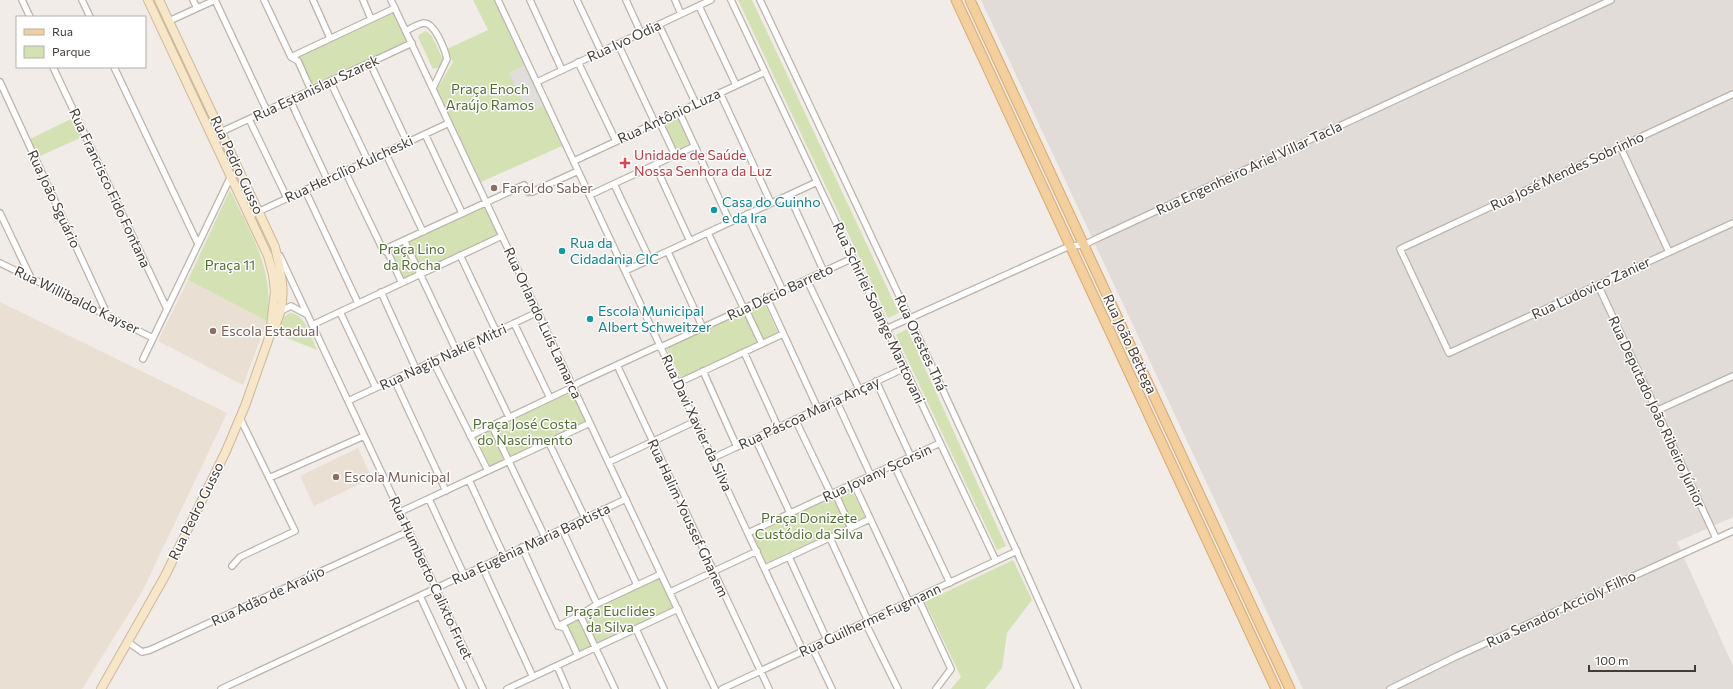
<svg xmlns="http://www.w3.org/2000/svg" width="1733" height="689" viewBox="0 0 1733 689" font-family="Commissioner,sans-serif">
<rect width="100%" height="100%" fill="#f1ece7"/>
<path fill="#e1dcd8" d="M981 0H1733V517L1677 542 1733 666V689H1303Z"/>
<path fill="#e9dfd2" d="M188 280 267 321 243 385 158 341Z
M0 302 227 413 142 592 82 689H0Z
M358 448 372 478 314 506 300 476Z"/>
<path fill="#d3e1b3" d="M473 0H494L562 146 481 182 437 89 453 62 447 49 488 30Z
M738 0H752L899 313 888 318Z
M394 13 407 42 313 85 299 57Z
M426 31 432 36 443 60 441 67 433 69 418 37 420 34Z
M677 116 690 145 677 151 663 122Z
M73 118 82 137 38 157 30 139Z
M230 190C251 234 275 270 267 321L188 280Z
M484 206 498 235 404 279 390 250Z
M764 302 778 333 681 379 666 347Z
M290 313C306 314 311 338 317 350L277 334 284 317Z
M907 329 1006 546 997 550 896 335Z
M572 392 586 421 490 466 476 437Z
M851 489 865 517 766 563 753 535Z
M1013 560 1032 600 1007 633 1002 668 985 689H951L961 677 925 602Z
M660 578 673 607 579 652 566 625 585 616 599 606Z"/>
<path fill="#e0dddb" d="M524 65 543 106 528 113 509 73Z"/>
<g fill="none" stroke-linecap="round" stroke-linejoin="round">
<path stroke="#cec9c4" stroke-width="5.5" stroke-dasharray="5.5 3" stroke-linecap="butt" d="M524 185 528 194 532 192"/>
<g stroke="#bcb3aa" stroke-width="8">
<path id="street" d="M22 0 30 17
M82 0 90 17
M193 0 197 8
M215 0 267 111
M264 0 291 57 298 61 311 90
M313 0 330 38
M363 0 371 19
M391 0 715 689
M498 0 803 651
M530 0 562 70
M577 0 601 51
M626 0 641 33
M675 0 681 14
M731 0 996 561
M760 0C868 229 976 457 1078 689
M699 6 736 85
M169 21 215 0
M659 25 696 104
M406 31C411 28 418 24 424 23 435 23 445 50 447 59L433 88
M618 44 655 123
M291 57 395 8
M578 62 616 141
M370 63 407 142
M53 67 167 309
M114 67 198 244
M330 81 368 161
M0 82 108 316
M537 82 711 0
M720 93 771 203
M1733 94 1400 249 1449 353 1733 223
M290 100 327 179
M679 112 730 222
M249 119 287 198
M659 121 675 155
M221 132 412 43
M425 134 462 213
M1620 146 1669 252
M385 152 423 232
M574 161 765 72
M655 165 690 241
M345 171 383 250 388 253 402 283
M614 184 650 260
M305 190 358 303
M532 192 578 171
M590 195 695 146
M789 195 824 272
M0 213 31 278
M747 214 783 291
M249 216 449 123
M708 233 744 309
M404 240 456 350
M383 250 524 185
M668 252 703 328
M460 255 496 331
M280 256 483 689
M0 263 153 338
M625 271 817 182
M807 280 859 389
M1598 285 1716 538
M381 292 416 369
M767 298 818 409
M745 308 762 344
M281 311 291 306 306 314
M340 312 376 388
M514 323 550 398
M312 325 502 236
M886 329 1063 249 1070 246 1084 245 1098 238 1611 0
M473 342 509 417
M744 352 778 427
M143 359 231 176 240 172
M433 361 488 471
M617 365 769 689
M703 371 737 447
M394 379 446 491
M876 381 911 457
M678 383 783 334
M836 400 871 476
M348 401 538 312
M1656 411 1733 376
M795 419 831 494
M492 426 545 537
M470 436 573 387 578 383 656 347H661L853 258
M755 438 790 513
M549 443 585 518
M713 458 905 368
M609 462 696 421
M894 465 950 583
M269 478 364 436
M469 480 504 556
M854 484 909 602
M835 493 851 528
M429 499 464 575
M602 510 637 585
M400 512 590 423
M562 529 597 604
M748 533 940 443
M830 538 868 621
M522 547 558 626 565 628 578 656
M789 557 827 640
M232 566 240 557 295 531 240 418
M482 566 533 677
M765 568 870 519
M670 592 757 551
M420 596 463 689
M918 598 951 669 936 689
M580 615 615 689
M865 622 898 689
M558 626 580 615 597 604 661 574
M636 629 664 689
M128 642 142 652 150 650 409 531
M812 647 832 689
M557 666 567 689
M221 689 626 499
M507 689 678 609
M722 689 1017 551
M1390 689 1455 657 1733 531"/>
</g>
<g stroke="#ccb89b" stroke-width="10">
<path id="secondary" d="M159 0 275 247C282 276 289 304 272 331
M101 689 165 576 226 451 245 406 270 335 275 291 273 275 268 256 148 0"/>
</g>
<g stroke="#d6a970" stroke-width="11">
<path id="primary" d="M956 0 1276 689
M970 0 1290 689"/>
</g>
<use href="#street" stroke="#fff" stroke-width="5.5"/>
<use href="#secondary" stroke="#f8e6c9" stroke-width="8"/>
<use href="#primary" stroke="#f3cf9e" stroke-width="9"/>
</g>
<path fill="#e0444e" stroke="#fff" stroke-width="1.5" d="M623 157h4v4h4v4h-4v4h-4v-4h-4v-4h4z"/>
<g fill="#8d6e63" stroke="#fff" stroke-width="1.5">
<circle cx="494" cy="188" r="4"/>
<circle cx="213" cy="331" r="4"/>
<circle cx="336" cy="477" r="4"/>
</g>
<g fill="#0f9aa8" stroke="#fff" stroke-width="1.5">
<circle cx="714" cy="210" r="4"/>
<circle cx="562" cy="251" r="4"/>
<circle cx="590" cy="319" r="4"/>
</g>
<g text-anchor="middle" stroke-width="3" stroke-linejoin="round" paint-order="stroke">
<g font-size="14" fill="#433c36" stroke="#fff">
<text transform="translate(624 41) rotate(-25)" y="5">Rua Ivo Odia</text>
<text transform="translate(316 88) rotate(-25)" y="5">Rua Estanislau Szarek</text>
<text transform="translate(669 116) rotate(-25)" y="5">Rua Antônio Luza</text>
<text transform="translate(237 165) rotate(65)" y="5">Rua Pedro Gusso</text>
<text transform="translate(1249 168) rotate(-25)" y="5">Rua Engenheiro Ariel Villar Tacla</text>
<text transform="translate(349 169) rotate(-25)" y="5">Rua Hercílio Kulcheski</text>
<text transform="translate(1567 171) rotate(-25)" y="5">Rua José Mendes Sobrinho</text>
<text transform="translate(110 188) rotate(65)" y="5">Rua Francisco Fido Fontana</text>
<text transform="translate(54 199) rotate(65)" y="5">Rua João Sguário</text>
<text transform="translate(1591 288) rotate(-25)" y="5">Rua Ludovico Zanier</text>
<text transform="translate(780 292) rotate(-25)" y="5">Rua Décio Barreto</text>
<text transform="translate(77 300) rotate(26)" y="5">Rua Willibaldo Kayser</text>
<text transform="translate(879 313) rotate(65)" y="5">Rua Schirlei Solange Mantovani</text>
<text transform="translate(543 323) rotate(65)" y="5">Rua Orlando Luís Lamarca</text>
<text transform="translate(921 343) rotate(65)" y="5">Rua Orestes Thá</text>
<text transform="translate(1130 344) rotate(65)" y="5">Rua João Bettega</text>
<text transform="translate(443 357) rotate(-25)" y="5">Rua Nagib Nakle Mitri</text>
<text transform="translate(1657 412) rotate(65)" y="5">Rua Deputado João Ribeiro Júnior</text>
<text transform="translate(809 413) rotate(-25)" y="5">Rua Páscoa Maria Ançay</text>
<text transform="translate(697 423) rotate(65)" y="5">Rua Davi Xavier da Silva</text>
<text transform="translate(877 473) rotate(-25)" y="5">Rua Jovany Scorsin</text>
<text transform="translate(196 511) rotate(-64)" y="5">Rua Pedro Gusso</text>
<text transform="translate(688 518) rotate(65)" y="5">Rua Halim Youssef Ghanem</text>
<text transform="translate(531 544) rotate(-25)" y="5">Rua Eugênia Maria Baptista</text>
<text transform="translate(431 578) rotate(65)" y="5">Rua Humberto Calixto Fruet</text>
<text transform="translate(268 596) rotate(-25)" y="5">Rua Adão de Araújo</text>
<text transform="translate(1561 609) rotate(-25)" y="5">Rua Senador Accioly Filho</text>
<text transform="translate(870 620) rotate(-25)" y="5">Rua Guilherme Fugmann</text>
</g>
<g font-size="14" fill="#516f30" stroke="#fff">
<text x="490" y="94">Praça Enoch<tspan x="490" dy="16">Araújo Ramos</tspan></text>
<text x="412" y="254">Praça Lino<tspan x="412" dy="16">da Rocha</tspan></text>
<text x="230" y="270">Praça 11</text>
<text x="525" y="429">Praça José Costa<tspan x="525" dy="16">do Nascimento</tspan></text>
<text x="809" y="523">Praça Donizete<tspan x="809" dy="16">Custódio da Silva</tspan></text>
<text x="610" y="616">Praça Euclides<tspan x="610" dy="16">da Silva</tspan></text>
</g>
<g font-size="14" fill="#be3a42" stroke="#fff" text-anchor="start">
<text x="634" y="160">Unidade de Saúde<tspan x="634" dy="16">Nossa Senhora da Luz</tspan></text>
</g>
<g font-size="14" fill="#785e54" stroke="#fff" text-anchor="start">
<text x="502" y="193">Farol do Saber</text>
<text x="221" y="336">Escola Estadual</text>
<text x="344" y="482">Escola Municipal</text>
</g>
<g font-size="14" fill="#0d838f" stroke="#fff" text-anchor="start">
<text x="722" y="207">Casa do Guinho<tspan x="722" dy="16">e da Ira</tspan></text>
<text x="570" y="248">Rua da<tspan x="570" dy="16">Cidadania CIC</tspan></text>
<text x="598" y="316">Escola Municipal<tspan x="598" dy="16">Albert Schweitzer</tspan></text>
</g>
</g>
<rect x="16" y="16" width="130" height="52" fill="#ffffff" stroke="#b4b1af"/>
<rect x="24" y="29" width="20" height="6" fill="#f3cf9e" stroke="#b4b1af"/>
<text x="52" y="36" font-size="12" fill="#433c36">Rua</text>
<rect x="24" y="46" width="20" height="12" fill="#d3e1b3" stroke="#b4b1af"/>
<text x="52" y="56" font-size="12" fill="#433c36">Parque</text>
<path d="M1589 665v6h106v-6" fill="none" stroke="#433c36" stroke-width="2"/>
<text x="1595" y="665" font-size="12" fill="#433c36" stroke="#ffffff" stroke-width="3" paint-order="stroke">100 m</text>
</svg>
